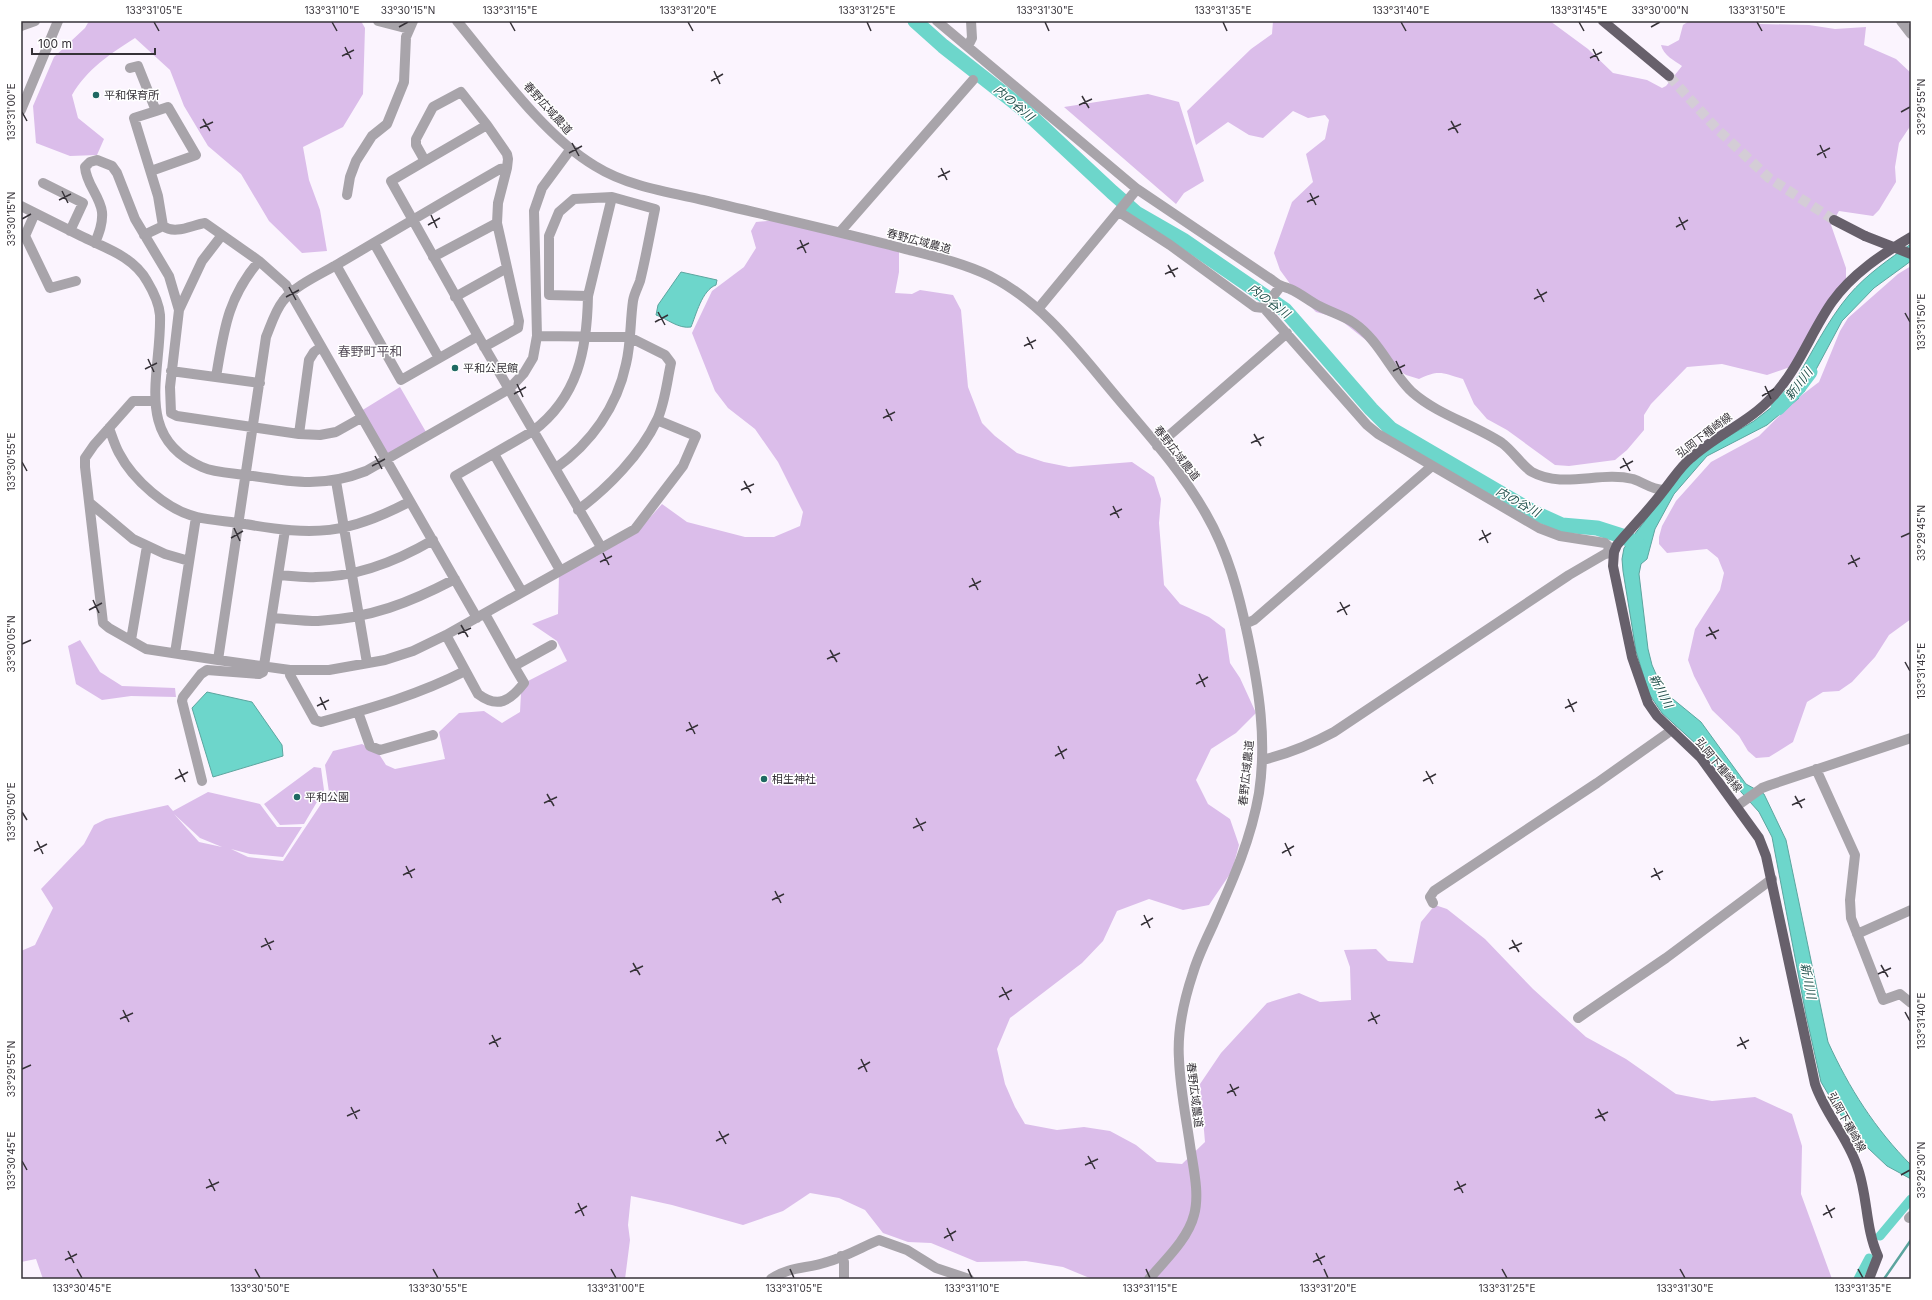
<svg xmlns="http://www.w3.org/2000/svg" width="1932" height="1300" viewBox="0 0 1932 1300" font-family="Inter,'Noto Sans JP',sans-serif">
<rect width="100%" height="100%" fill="#fbf4fe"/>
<path fill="#dbbdea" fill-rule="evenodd" d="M89 21H361L365 28 363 94 343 127 303 147 309 180 320 210 327 251 302 253 269 221 241 174 208 146 184 106 170 70 135 38C110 54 87 69 72 95L78 118 104 139 97 155 70 156 36 143 33 106 54 57 85 28Z
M1273 21H1550L1588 49 1613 73 1647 80 1662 88 1666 86 1682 66C1675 61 1663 55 1661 45L1668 46 1679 40 1683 25 1689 21H1756L1760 24 1809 25 1835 29 1866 27 1864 45 1896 59 1911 73V125L1899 143 1895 167 1896 182 1879 210 1873 216 1839 211 1831 225 1846 268V281L1790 367 1767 375 1722 364 1687 367 1651 404 1644 415V430L1627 450 1615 460 1569 466 1555 465 1507 430 1487 419 1474 404 1463 379C1443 373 1439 369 1419 379L1406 375 1395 368 1377 349 1338 318 1316 312 1296 292 1280 270 1274 253 1292 202 1313 182 1306 154 1325 139 1329 120 1325 115 1308 118 1293 111 1263 138 1249 135 1228 122 1196 145 1187 111 1251 49 1272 34Z
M1148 94 1179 102 1204 181 1184 193 1176 204 1064 107Z
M778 220 848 236 899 252V272L895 293 912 294 920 290 953 295 961 310 968 387 982 423 995 436 1017 453 1044 462 1069 467 1132 462 1154 477 1161 499 1159 523 1164 585 1180 604 1209 617 1225 629 1230 663 1240 678 1256 713 1236 733 1211 749 1196 780 1208 804 1230 819 1239 845 1232 871 1209 905 1183 910 1149 899 1117 911 1103 941 1082 963 1010 1018 997 1049 1005 1084 1015 1107 1025 1124 1057 1130 1084 1127 1110 1131 1136 1145 1157 1162 1182 1164 1205 1142 1200 1084 1221 1053 1267 1003 1299 993 1320 1002 1351 1000 1350 967 1344 950 1376 949 1388 961 1413 963 1421 922 1435 905 1447 909 1485 939 1533 989 1586 1037 1626 1059 1676 1094 1712 1101 1755 1097 1792 1114 1802 1146 1801 1194 1832 1279H1092L1063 1267 1026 1261 977 1262 931 1243 908 1242 883 1233 865 1210 839 1198 810 1193 783 1211 743 1225 672 1205 631 1196 628 1225 630 1240 625 1279H43L36 1259 21 1262V951L35 945 53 908 41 889 84 844 94 825 106 819 168 805 173 811 208 792 260 804 277 827H302L283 857 250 854 231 849 248 857 283 861 329 792 325 765 333 751 362 744 379 754 386 765 395 769 445 759 439 732 459 713 484 711 502 723 520 712 521 693 528 681 567 661 557 641 532 624 558 614 559 574 638 531 662 504 687 522 745 537H774L800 526 803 512 778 462 755 429 728 408 715 391 692 333 712 291 744 267 756 248 751 231 756 222ZM174 814 200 838 222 847 199 842Z
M1911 266V619L1889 635 1875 657 1852 682 1839 691 1823 692 1807 702 1793 742 1769 757 1756 758 1748 751 1739 736 1712 710 1694 676 1688 660 1695 629 1720 590 1724 573 1718 558 1707 549 1667 553 1659 544V537L1662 526 1676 501 1711 462 1759 436 1794 401 1819 382 1840 331 1848 318 1898 274Z
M400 387 426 432 386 455 361 411Z
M80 640 100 672 122 686 175 688 176 697 131 696 102 700 76 684 68 646Z
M314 767 321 768 324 790 304 824 280 825 264 804Z"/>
<path fill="#6dd6cb" stroke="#5ca59f" d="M1911 244V261L1874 288 1842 321 1804 392 1793 384C1811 355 1827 321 1849 295 1866 275 1889 259 1911 244Z
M681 272 717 280 716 285C702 290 696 315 691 327 678 329 668 319 656 315L658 305Z
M1787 390 1799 398 1767 425 1707 456 1674 494 1655 529 1647 559 1641 564 1639 574 1648 649 1652 665 1659 681 1668 695 1701 722 1746 784 1764 794 1786 840 1828 1042C1849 1088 1875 1129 1911 1165V1179L1887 1166 1851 1132 1821 1082 1806 1015 1772 837 1759 812 1724 773 1716 767 1696 744 1662 713 1649 694 1636 651 1623 571 1622 559 1624 548 1688 465 1704 451 1754 421 1777 403Z
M207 692 252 702 282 745 283 756 213 777 192 708Z"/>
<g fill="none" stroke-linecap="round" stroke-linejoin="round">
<path stroke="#5ca59f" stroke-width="2.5" d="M1884 1279 1911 1240"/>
<path stroke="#6dd6cb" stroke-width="9" d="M1880 1236 1911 1199
M1858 1279 1869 1258"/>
<path stroke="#6dd6cb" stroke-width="15" d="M915 21 943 46 1022 108 1112 192 1136 213 1183 240 1285 310 1371 409 1391 429 1533 512 1562 525 1597 528 1622 536 1638 544
M1778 408 1798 388 1810 372"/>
<path stroke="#d4cdd6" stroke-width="10" stroke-dasharray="10 5" stroke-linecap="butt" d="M1669 76 1716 128 1769 178 1834 220"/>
<path stroke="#a8a4aa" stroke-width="10" d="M378 21 409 29
M457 21C496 68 543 135 595 166 627 186 667 192 703 200 765 215 828 229 890 245 923 254 959 261 990 276 1040 301 1075 347 1110 389 1143 429 1180 468 1206 514 1228 552 1239 594 1248 637 1259 689 1267 740 1259 793 1251 840 1232 882 1213 925 1206 940 1198 956 1193 973 1184 1000 1177 1030 1179 1059 1180 1088 1186 1117 1190 1145 1193 1167 1200 1194 1194 1215 1188 1239 1165 1260 1149 1279
M937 21 1137 189 1272 280C1280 287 1281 285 1290 289 1300 293 1309 301 1319 306 1330 312 1344 316 1354 323 1379 340 1391 372 1412 392 1438 415 1473 424 1502 443 1512 450 1523 467 1532 472 1563 489 1600 471 1633 479 1645 483 1650 489 1664 490
M1901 21 1911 34
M21 26 35 21
M968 46 972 38 971 21
M130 68 138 66 156 111 168 107 196 155 151 171
M21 110 58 21
M487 125 461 92 433 107 416 139V145L425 161 391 181 478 336 601 547
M425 161 487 125 507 154 508 159 507 168 498 203 497 223 519 321 518 328 484 347
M43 183 83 203 70 231
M347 195 350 177 356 161 372 136 387 124 404 82 406 37 413 21
M21 206C41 216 61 226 81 236 105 248 133 256 147 281 153 291 159 303 160 315 162 372 132 437 202 467 215 473 233 473 247 475 292 482 323 488 366 471L509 389 524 373 533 358 537 336 534 211 542 188 570 150
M1119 212 1170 245 1255 307 1264 308 1367 425 1378 434 1539 528 1560 536 1605 543 1614 552
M35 213 25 236 50 288 76 281
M163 226C175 235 192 225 205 223L259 261 286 285 477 618
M840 232 973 80
M144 235 163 226 158 196 134 118 156 111
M222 235 202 261 179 310 170 387 171 413 177 416 299 434 320 435 336 432 361 418
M95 243C99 233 103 223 102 212 100 196 86 184 85 167L90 162 97 160 112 166 117 173 135 219 169 276 179 310
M374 243 439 358
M433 257 497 223
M336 265 401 380 478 336
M455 297 507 268
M1264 308 1280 287
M1038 309 1137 189
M537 336 629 337 665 355 671 363C667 381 665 403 657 420 641 454 608 488 578 510
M171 371 260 383
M216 377C224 330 227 299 259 261
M154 401H133L94 445 85 458V467L103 623 109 628 146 649 218 660 290 670H329L385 660 413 651 446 635 635 529 683 466 696 436 657 420
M109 428C112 436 115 446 119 453 133 480 167 510 197 517 213 521 230 521 245 524 315 536 346 535 409 502
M299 434 309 360 314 352 321 347
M1157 446 1287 333
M494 454 560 570
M556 468C591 443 617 407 626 364 631 344 630 322 633 301 634 294 638 287 640 281 646 257 650 233 655 209L612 197 574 199 559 212 549 236V295L588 296 612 197
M336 481 367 663
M90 503 133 539 165 554 189 561
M279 575C291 576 304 578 316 577 358 577 397 561 433 540
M522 592 455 476 533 431C578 397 587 350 588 296
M485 614 514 666 552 645
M272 618C287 619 303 621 318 621 371 618 409 603 455 579
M1245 624 1254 620 1432 466
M446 635 478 694C498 709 510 701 524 683L514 666
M131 640 147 546
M175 653 196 517
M218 660 266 337C271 325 275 311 283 301 294 286 321 274 338 264 392 232 446 200 500 169L507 168
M290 670V675L315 720 321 722C371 708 418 695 465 671
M358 712 370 746 380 750 433 735
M1262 760C1288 754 1310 745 1334 732L1569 575 1605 554 1614 552
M1816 769 1855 855 1850 900 1851 918 1883 1000 1900 994 1911 1003
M202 781 182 701 183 697 201 674 207 670 259 674 263 672 285 530
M1737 806 1762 788 1770 785 1911 738
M1433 903 1430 897 1434 891 1597 783 1672 730
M1857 934 1911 910
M1578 1018 1666 958 1772 879
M1909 1218 1911 1216
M841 1256 844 1262V1279
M771 1279C790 1266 807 1269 827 1262 845 1257 862 1247 879 1240L907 1250 936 1268 969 1279"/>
<path stroke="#67606b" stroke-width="10" d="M1603 21 1669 76
M1834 220 1865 236
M1869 1279 1878 1256C1865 1228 1868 1195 1857 1166 1847 1136 1825 1114 1815 1084L1766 856 1759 838 1701 758 1657 716 1648 703 1632 657 1613 566 1614 552 1617 545C1632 527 1650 509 1664 490 1673 479 1680 467 1691 458 1716 435 1750 422 1773 396 1799 368 1811 332 1832 302 1852 274 1882 254 1911 237"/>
<path stroke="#67606b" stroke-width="10" d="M1865 236 1911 254"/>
</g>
<path fill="none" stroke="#363238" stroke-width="1.5" d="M154 22 159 31M332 22 337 31M510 22 515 31M688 22 693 31M867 22 871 31M1045 22 1049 31M1223 22 1227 31M1401 22 1406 31M1579 22 1584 31M1757 22 1762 31M399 27 408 22M1651 27 1660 22M345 47 351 59M1593 49 1599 61M342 56 354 50M1590 58 1602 52M714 71 720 84M711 81 723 74M1082 96 1089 108M1079 105 1092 99M22 112 27 121M1901 112 1910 107M203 119 210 131M1451 121 1458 133M200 128 213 122M1448 130 1461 124M572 143 579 156M1820 145 1826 158M569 153 582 146M1817 155 1830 148M941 168 947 180M938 177 950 171M62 191 68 203M1310 193 1316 205M59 200 71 194M1307 202 1319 196M431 215 437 228M1679 217 1685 230M22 219 31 214M428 225 440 218M1676 227 1688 220M800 240 806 253M797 249 809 243M1168 265 1175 277M1165 274 1178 268M289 287 296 300M1537 289 1544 302M286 297 299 290M1534 299 1547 292M658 312 665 325M1905 313 1910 322M655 322 668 315M1027 337 1033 349M1024 346 1036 340M148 359 154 372M1396 361 1402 374M145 369 157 363M1393 371 1405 365M517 384 523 397M1765 386 1771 399M514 394 526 387M1762 396 1774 389M886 409 892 421M883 418 895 412M1254 434 1261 446M1251 443 1264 437M375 456 382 469M1623 458 1630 471M22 462 27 471M372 466 385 459M1620 468 1633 461M744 481 751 493M741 490 754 484M1113 506 1119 518M1110 515 1122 509M234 528 240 541M1482 530 1488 543M1901 537 1910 533M231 538 243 531M1479 540 1491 533M603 553 609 565M1851 555 1857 567M600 562 612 556M1848 564 1860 558M972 578 978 590M969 587 981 581M93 600 99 613M1340 602 1347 615M89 610 102 603M1337 612 1350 605M461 625 468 637M1709 627 1716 639M458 634 471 628M1706 636 1719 630M22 644 31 640M830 650 837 662M827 659 840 653M1905 662 1910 671M1199 674 1205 687M1196 684 1208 677M320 697 326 710M1568 699 1574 712M317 706 329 700M1565 708 1577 702M689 722 695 734M686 731 698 725M1058 746 1064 759M1055 756 1067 749M179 769 185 782M1426 771 1433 784M175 779 188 772M1423 781 1436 774M547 794 554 806M1795 796 1802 808M544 803 557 797M1792 805 1805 799M22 812 27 820M916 818 923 831M913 828 926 822M37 841 43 854M1285 843 1291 856M34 851 47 844M1282 853 1294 846M406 866 412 878M1654 868 1660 880M403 875 415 869M1651 877 1663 871M775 891 781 903M772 900 784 894M1144 915 1150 928M1141 925 1153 918M265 938 271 950M1512 940 1519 952M261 947 274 941M1509 949 1522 943M633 963 640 975M1881 965 1888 977M630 972 643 966M1878 974 1891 968M1002 987 1009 1000M999 997 1012 990M123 1010 129 1022M1371 1012 1377 1024M1905 1012 1910 1021M120 1019 133 1013M1368 1021 1380 1015M492 1035 498 1047M1740 1037 1746 1049M489 1044 501 1038M1737 1046 1749 1040M861 1059 867 1072M22 1069 31 1065M858 1069 870 1062M1230 1084 1236 1096M1227 1093 1239 1087M351 1107 357 1119M1598 1109 1605 1121M347 1116 360 1110M1595 1118 1608 1112M719 1131 726 1144M716 1141 729 1134M1088 1156 1095 1169M22 1161 27 1170M1085 1165 1098 1159M1901 1175 1910 1170M209 1179 215 1191M1457 1181 1463 1193M206 1188 219 1182M1454 1190 1466 1184M578 1203 584 1216M1826 1205 1832 1218M575 1213 587 1206M1823 1215 1835 1208M947 1228 953 1241M944 1238 956 1231M68 1251 74 1263M1316 1253 1322 1265M65 1260 77 1254M1313 1262 1325 1256M77 1269 82 1278M255 1269 260 1278M433 1269 438 1278M611 1269 616 1278M790 1269 794 1278M968 1269 972 1278M1146 1269 1150 1278M1324 1269 1328 1278M1502 1269 1507 1278M1680 1269 1685 1278M1858 1269 1863 1278"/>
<g fill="#1f6962" stroke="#fff" stroke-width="1.5">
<circle cx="96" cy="95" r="4"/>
<circle cx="455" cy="368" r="4"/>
<circle cx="764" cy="779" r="4"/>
<circle cx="297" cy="797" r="4"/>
</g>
<g text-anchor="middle" stroke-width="3" stroke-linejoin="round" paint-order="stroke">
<g font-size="11" fill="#363238" stroke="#fff" text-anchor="start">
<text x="104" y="99">平和保育所</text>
<text x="463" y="372">平和公民館</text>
<text x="772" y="783">相生神社</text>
<text x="305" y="801">平和公園</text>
</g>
<g font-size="11" fill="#363238" stroke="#fff">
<text transform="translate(548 108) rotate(48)" y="4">春野広域農道</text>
<text transform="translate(919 241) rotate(15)" y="4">春野広域農道</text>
<text transform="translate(1704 435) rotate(-37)" y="4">弘岡下種崎線</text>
<text transform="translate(1177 453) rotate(52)" y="4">春野広域農道</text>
<text transform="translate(1719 765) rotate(51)" y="4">弘岡下種崎線</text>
<text transform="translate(1246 773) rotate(-84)" y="4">春野広域農道</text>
<text transform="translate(1195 1095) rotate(83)" y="4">春野広域農道</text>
<text transform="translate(1847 1122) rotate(61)" y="4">弘岡下種崎線</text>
</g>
<g font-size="12" font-style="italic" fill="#23524d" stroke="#fff">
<text transform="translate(1014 103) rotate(40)" y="4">内の谷川</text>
<text transform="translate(1269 301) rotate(37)" y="4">内の谷川</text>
<text transform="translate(1799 384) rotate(-52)" y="4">新川川</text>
<text transform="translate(1518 502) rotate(29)" y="4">内の谷川</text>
<text transform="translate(1661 691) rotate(62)" y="4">新川川</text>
<text transform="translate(1808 981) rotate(79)" y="4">新川川</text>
</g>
<g font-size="13" fill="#564d5a" stroke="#fff">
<text x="370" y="356">春野町平和</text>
</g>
</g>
<rect width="1932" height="1300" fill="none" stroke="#ffffff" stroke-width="44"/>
<path d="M32 48v6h123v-6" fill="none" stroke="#363238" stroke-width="2"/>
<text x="38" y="48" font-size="12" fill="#363238" stroke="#ffffff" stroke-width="3" paint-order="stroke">100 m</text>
<rect x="22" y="22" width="1888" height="1256" fill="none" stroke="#363238" stroke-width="1.5"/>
<g font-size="10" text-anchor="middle" fill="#363238">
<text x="154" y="14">133°31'05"E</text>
<text x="332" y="14">133°31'10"E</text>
<text x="408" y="14">33°30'15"N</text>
<text x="510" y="14">133°31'15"E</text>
<text x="688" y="14">133°31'20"E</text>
<text x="867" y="14">133°31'25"E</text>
<text x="1045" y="14">133°31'30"E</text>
<text x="1223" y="14">133°31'35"E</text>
<text x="1401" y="14">133°31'40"E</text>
<text x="1579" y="14">133°31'45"E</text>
<text x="1660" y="14">33°30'00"N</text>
<text x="1757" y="14">133°31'50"E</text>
<text transform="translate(1921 107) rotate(-90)" y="4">33°29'55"N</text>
<text transform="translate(11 112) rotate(-90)" y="4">133°31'00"E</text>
<text transform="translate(11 219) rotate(-90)" y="4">33°30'15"N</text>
<text transform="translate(1921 322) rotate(-90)" y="4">133°31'50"E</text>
<text transform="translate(11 462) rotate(-90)" y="4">133°30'55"E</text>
<text transform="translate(1921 533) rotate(-90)" y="4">33°29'45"N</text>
<text transform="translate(11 644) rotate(-90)" y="4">33°30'05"N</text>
<text transform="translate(1921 671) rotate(-90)" y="4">133°31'45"E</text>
<text transform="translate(11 812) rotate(-90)" y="4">133°30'50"E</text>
<text transform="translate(1921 1021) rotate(-90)" y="4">133°31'40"E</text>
<text transform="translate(11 1069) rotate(-90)" y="4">33°29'55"N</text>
<text transform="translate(11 1161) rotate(-90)" y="4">133°30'45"E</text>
<text transform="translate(1921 1170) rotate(-90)" y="4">33°29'30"N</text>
<text x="82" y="1292">133°30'45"E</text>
<text x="260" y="1292">133°30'50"E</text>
<text x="438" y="1292">133°30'55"E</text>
<text x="616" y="1292">133°31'00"E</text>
<text x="794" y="1292">133°31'05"E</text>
<text x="972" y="1292">133°31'10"E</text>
<text x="1150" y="1292">133°31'15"E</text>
<text x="1328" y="1292">133°31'20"E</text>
<text x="1507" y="1292">133°31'25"E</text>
<text x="1685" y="1292">133°31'30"E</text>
<text x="1863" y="1292">133°31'35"E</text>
</g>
</svg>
